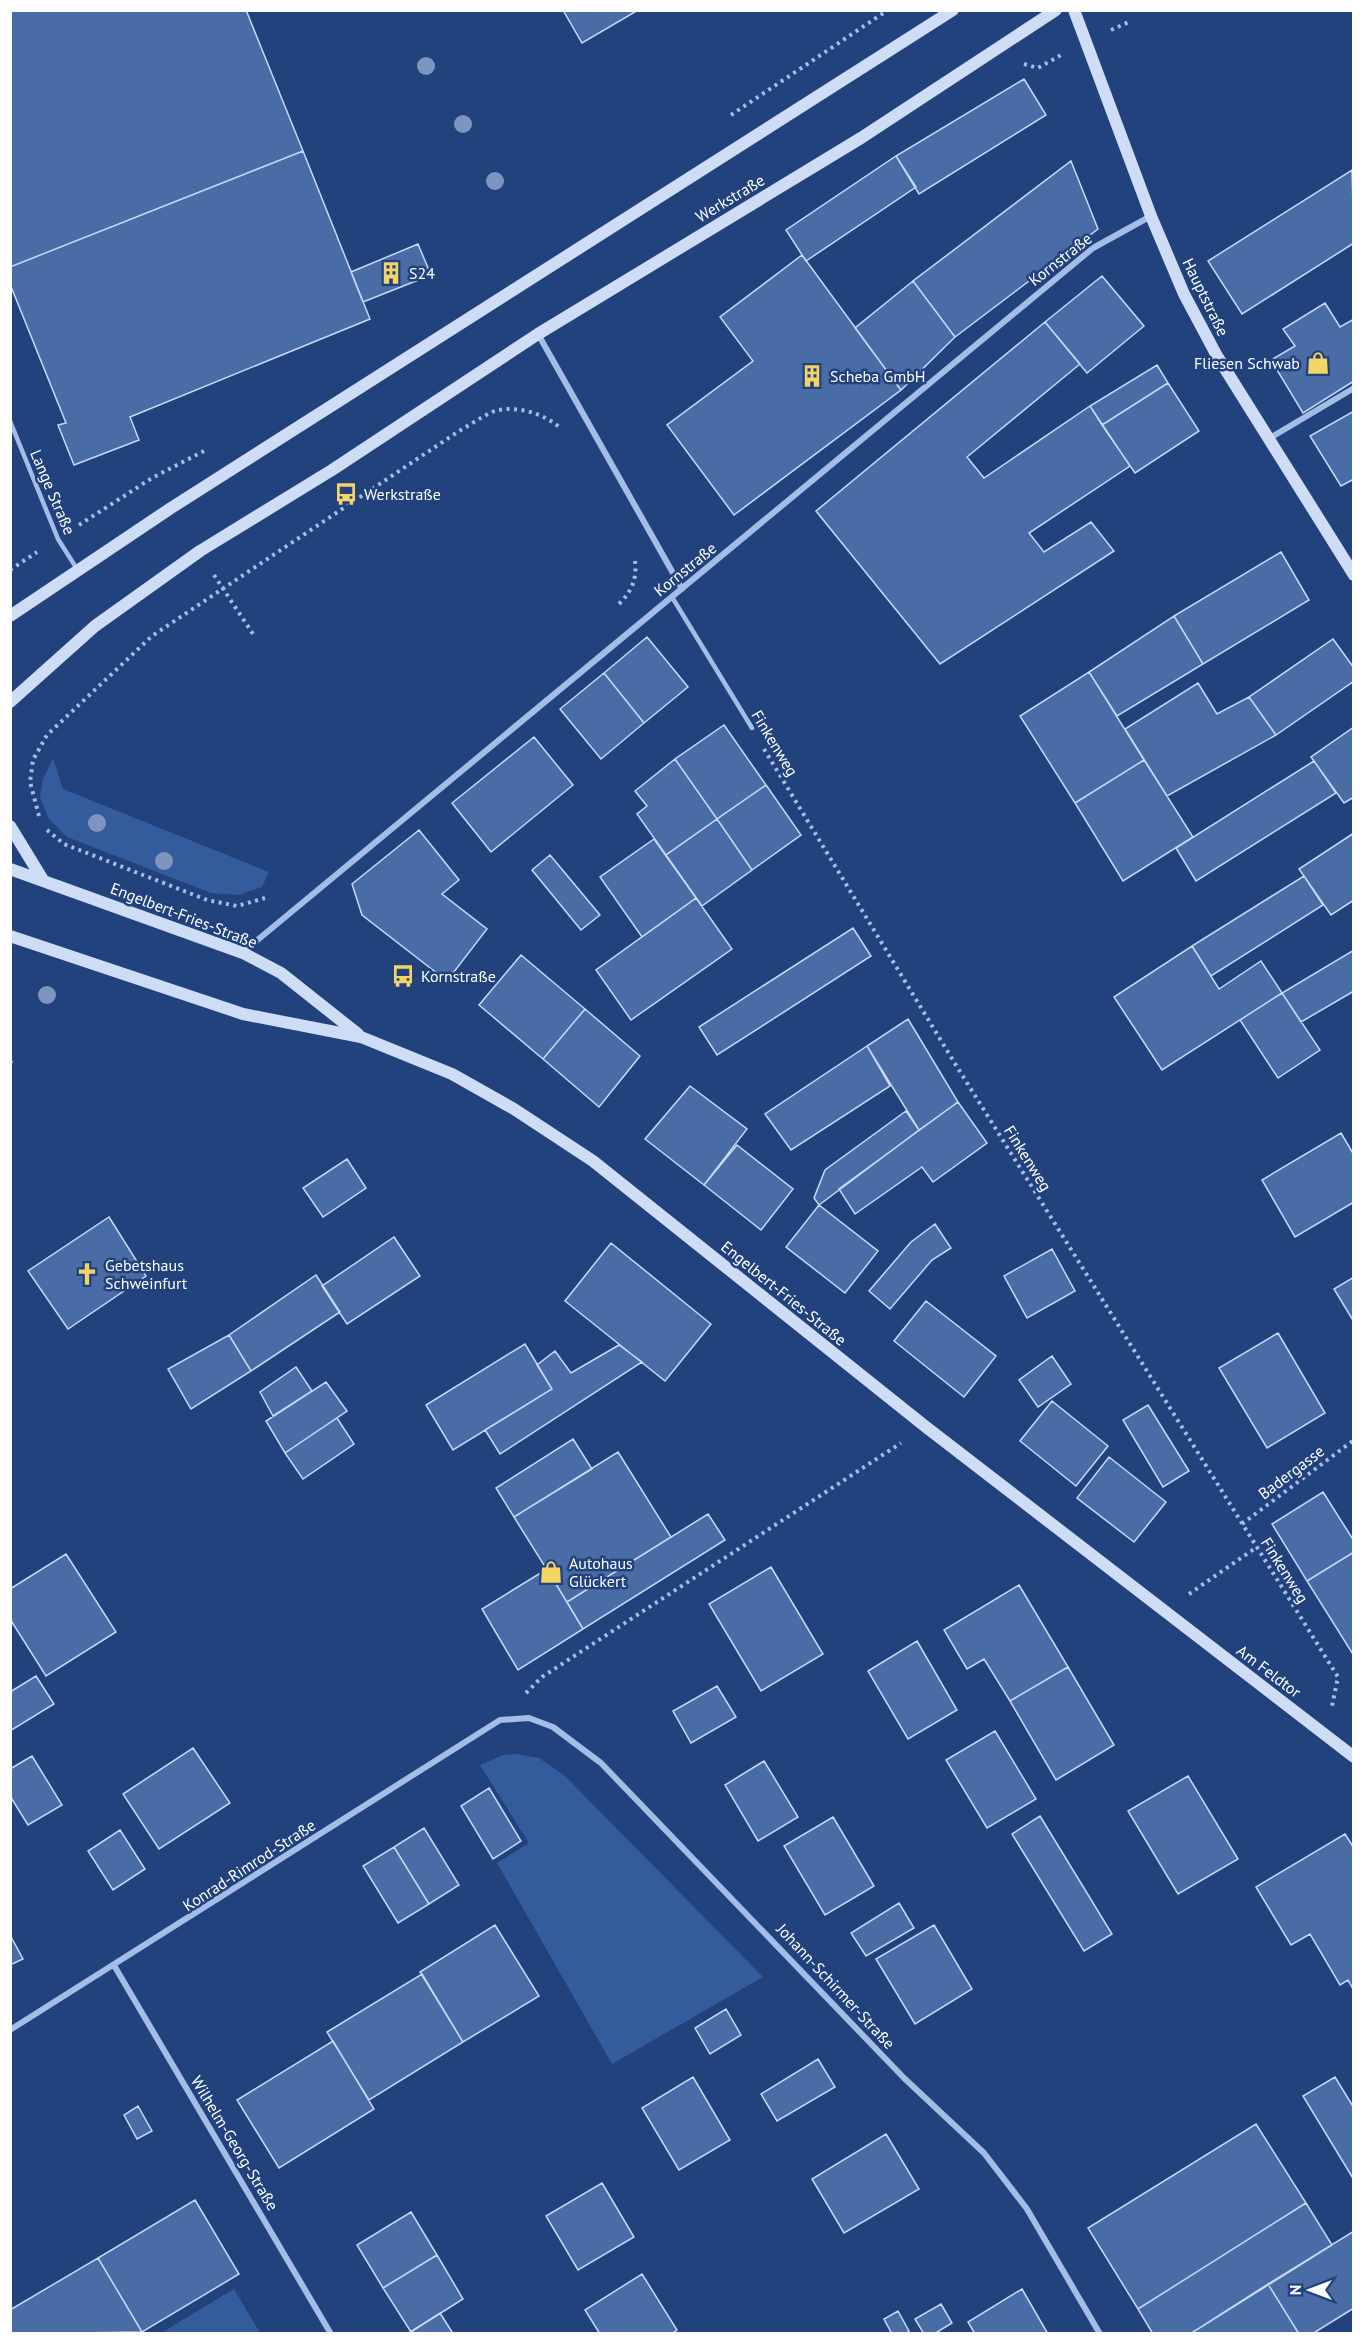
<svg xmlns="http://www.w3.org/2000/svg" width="1364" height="2344" viewBox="0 0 1364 2344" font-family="'PT Sans',sans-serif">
<rect width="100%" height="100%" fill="#21427d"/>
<path fill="#345b9b" d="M53 758 63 789 269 872 262 887 238 895 211 893 67 837 49 819 40 798 43 779Z
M516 1754 539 1758 565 1776 763 1977 612 2064 497 1863 529 1843 480 1765 503 1755Z
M234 2289 260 2333H161Z"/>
<path fill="#496ca7" stroke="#c8d9f5" stroke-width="1.5" d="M10 10H246L303 151 10 267Z
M563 10H634L635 12 582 43Z
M1024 79 1046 115 919 194 896 156Z
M303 151 370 319 130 417 139 440 74 465 58 425 66 423 10 284V267Z
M896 156 916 187 806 261 786 230Z
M1071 161 1098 229 955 337 913 281Z
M1352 170 1354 243 1242 314 1208 261Z
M418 244 431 275 363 302 351 272Z
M802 255 901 390 734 515 667 425 753 361 720 317Z
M1102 276 1144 326 1087 373 1045 322Z
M913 281 955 337 901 390 855 328Z
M1325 303 1340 327 1354 319V381L1303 413 1271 360 1295 346 1283 329Z
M1045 322 1080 364 967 457 984 478 1090 406 1130 466 1029 533 1044 552 1091 522 1114 551 940 664 816 511Z
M1157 365 1168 383 1102 425 1090 406Z
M1168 383 1199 431 1135 473 1102 425Z
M1354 411V479L1341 486 1310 436Z
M1281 552 1309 600 1203 664 1174 616Z
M1174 616 1203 664 1117 716 1089 672Z
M647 637 688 687 644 723 604 673Z
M1333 639 1354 668V681L1276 735 1249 697Z
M1089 672 1144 760 1075 803 1020 716Z
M604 673 644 723 601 759 560 709Z
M1198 683 1217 714 1249 697 1276 735 1167 796 1125 729Z
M724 725 766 785 717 819 675 759Z
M1354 727V797L1344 803 1311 757Z
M534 737 573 785 491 852 452 803Z
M675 759 717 819 666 855 637 814 647 806 635 791Z
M1144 760 1193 837 1123 881 1075 803Z
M1314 761 1336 793 1196 881 1176 848Z
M766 785 801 835 752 870 717 819Z
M717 819 752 870 702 906 666 855Z
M419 830 459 880 442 894 487 929 447 981 362 915 352 884Z
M1354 833V900L1331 915 1299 869Z
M654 839 696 898 642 937 600 877Z
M550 855 600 915 581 930 532 870Z
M1304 876 1323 905 1211 976 1192 946Z
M696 898 732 949 631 1020 596 970Z
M853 928 871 956 717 1055 699 1027Z
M1192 946 1219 989 1261 961 1282 993 1162 1070 1114 997Z
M1354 950V991L1301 1022 1282 993Z
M521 955 585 1009 543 1059 479 1005Z
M1282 993 1320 1050 1278 1078 1240 1020Z
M585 1009 640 1056 599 1107 543 1059Z
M908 1019 958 1102 919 1130 867 1046Z
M867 1046 890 1086 791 1150 765 1114Z
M690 1086 747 1129 704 1185 645 1139Z
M958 1102 987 1143 933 1182 922 1167 855 1214 839 1189Z
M906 1111 919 1130 819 1205 814 1198 825 1170Z
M1341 1133 1354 1155V1202L1295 1237 1262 1180Z
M737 1145 793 1189 761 1230 704 1185Z
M347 1159 366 1188 323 1217 303 1188Z
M819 1205 878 1251 845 1293 786 1247Z
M109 1217 146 1276 68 1329 28 1271Z
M935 1224 951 1248 932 1260 890 1309 869 1291 911 1242Z
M394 1237 420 1276 347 1324 322 1286Z
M611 1243 711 1324 665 1381 565 1301Z
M1052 1249 1075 1291 1027 1318 1004 1276Z
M316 1275 340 1312 251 1371 229 1335Z
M1354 1277V1322L1334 1289Z
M926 1301 996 1356 964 1397 894 1341Z
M1278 1333 1325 1413 1267 1448 1219 1368Z
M229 1335 251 1371 191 1409 168 1369Z
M525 1344 552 1389 453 1450 426 1405Z
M619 1345 642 1362 500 1454 485 1430 552 1389 537 1365 555 1351 571 1373Z
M1052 1356 1071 1384 1038 1407 1019 1380Z
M296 1367 312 1391 273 1416 260 1392Z
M326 1382 347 1411 285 1453 266 1421Z
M1052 1401 1108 1446 1076 1486 1020 1441Z
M1148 1405 1189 1471 1163 1487 1123 1420Z
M337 1418 354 1444 303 1479 285 1453Z
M573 1439 592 1469 514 1517 496 1488Z
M618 1452 671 1537 567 1602 514 1517Z
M1109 1457 1166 1502 1134 1542 1077 1498Z
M1323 1492 1354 1541V1552L1307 1581 1272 1524Z
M708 1514 725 1540 583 1629 567 1602Z
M1354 1552V1656L1307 1581Z
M66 1554 116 1632 46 1676 10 1619V1589Z
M771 1567 823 1654 761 1691 709 1604Z
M547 1569 583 1629 518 1670 482 1609Z
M1019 1585 1068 1667 1010 1701 984 1659 967 1669 944 1630Z
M917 1641 957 1710 908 1739 868 1671Z
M1068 1667 1114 1745 1056 1780 1010 1701Z
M36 1676 54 1704 10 1731V1692Z
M717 1686 736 1717 691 1743 673 1711Z
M995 1731 1036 1799 987 1828 946 1760Z
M193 1748 230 1803 159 1849 123 1794Z
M32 1756 62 1805 28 1825 10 1796V1769Z
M764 1761 798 1817 758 1841 725 1785Z
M1188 1776 1238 1859 1178 1894 1128 1811Z
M489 1788 521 1841 493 1859 461 1806Z
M1040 1816 1112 1934 1084 1951 1012 1834Z
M833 1817 874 1886 825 1915 784 1846Z
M424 1828 459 1885 429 1904 394 1847Z
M120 1830 145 1869 113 1890 88 1851Z
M1345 1834 1354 1848V1991L1348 1980 1340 1985 1310 1934 1291 1945 1256 1887Z
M394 1847 429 1904 398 1923 363 1866Z
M899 1903 914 1928 866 1956 851 1933Z
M495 1925 539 1996 463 2042 420 1972Z
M934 1925 972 1989 915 2024 876 1959Z
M10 1935 23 1959 10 1965Z
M422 1974 463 2042 369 2100 327 2032Z
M726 2009 741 2035 710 2054 695 2028Z
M333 2041 374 2109 279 2168 237 2100Z
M818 2059 835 2087 777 2121 761 2094Z
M693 2077 730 2140 679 2170 642 2108Z
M1335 2077 1354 2108V2180L1303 2096Z
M138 2106 152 2131 137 2139 124 2115Z
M1256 2124 1306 2203 1138 2309 1088 2228Z
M886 2134 919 2189 844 2233 812 2179Z
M602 2183 634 2237 578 2270 546 2216Z
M195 2200 239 2274 142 2332 98 2258Z
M1306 2203 1332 2245 1190 2334H1153L1138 2309Z
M411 2212 437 2255 383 2288 357 2245Z
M1354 2231V2308L1312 2334H1299L1268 2284Z
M437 2255 463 2299 411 2332 383 2288Z
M98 2258 142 2332 11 2334 10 2310Z
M642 2274 677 2330 671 2334H600L585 2310Z
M1268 2284 1299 2334H1190Z
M1022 2289 1048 2334H975L968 2322Z
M941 2304 952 2323 934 2334H924L915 2319Z
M898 2311 909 2331 905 2334H892L884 2319Z
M440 2313 452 2332 450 2334H407Z"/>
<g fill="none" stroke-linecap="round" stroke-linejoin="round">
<path stroke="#a4bde7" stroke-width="4" stroke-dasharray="3 4.5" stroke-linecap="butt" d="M1111 30 1129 22
M1024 64 1038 68 1061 55
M731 115 888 10
M79 525 152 478 204 451
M10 570 37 552
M214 575 255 637
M619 604C632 591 637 579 635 561
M764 749 954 1062 1338 1677 1332 1706
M39 816 30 782 33 760 47 735 152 636 459 431C470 425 481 417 492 412 513 404 543 413 559 427
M47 830 64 844 207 900 237 906 265 898
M10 1063 12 1060
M1242 1524 1354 1440
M1189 1594 1257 1547
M526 1693 542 1677 901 1443"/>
<path stroke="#a4bde7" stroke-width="4.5" d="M10 421 58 539 77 569
M672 597 752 728"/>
<path stroke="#a4bde7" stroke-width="6" d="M538 334 682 589
M1270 438 1354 388
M243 952 1093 248 1151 216
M115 1967 331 2334
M10 2030 500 1720 529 1718 553 1727 601 1763 904 2078 984 2153 1027 2209 1100 2334"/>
<path stroke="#cedcf5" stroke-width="12" d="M1074 10 1151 216 1184 294 1217 356 1354 575
M10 616 171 508 953 10
M10 702 95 626 200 551 332 470 538 334 861 138 1056 10
M10 826 43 880
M10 869 243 953 281 973 358 1034
M10 936 243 1014 361 1037 452 1074 514 1109 593 1161 926 1427 1354 1757"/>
</g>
<g fill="#7d95bf">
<circle cx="426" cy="66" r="9"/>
<circle cx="463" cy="124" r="9"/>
<circle cx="495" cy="181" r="9"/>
<circle cx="97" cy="823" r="9"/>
<circle cx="164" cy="861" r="9"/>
<circle cx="47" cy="995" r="9"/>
</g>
<defs>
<g id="building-bare" transform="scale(1.8)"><path d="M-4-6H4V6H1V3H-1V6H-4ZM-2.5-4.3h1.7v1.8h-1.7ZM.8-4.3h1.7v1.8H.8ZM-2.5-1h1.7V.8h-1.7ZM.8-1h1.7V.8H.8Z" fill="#f3d566" stroke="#21427d" stroke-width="2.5" paint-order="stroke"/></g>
<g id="shop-bare" transform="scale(1.8)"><path d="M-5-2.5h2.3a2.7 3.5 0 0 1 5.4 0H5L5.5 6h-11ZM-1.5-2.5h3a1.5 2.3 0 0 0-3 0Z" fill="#f3d566" stroke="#21427d" stroke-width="2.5" paint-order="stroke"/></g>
<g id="bus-bare" transform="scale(1.8)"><path d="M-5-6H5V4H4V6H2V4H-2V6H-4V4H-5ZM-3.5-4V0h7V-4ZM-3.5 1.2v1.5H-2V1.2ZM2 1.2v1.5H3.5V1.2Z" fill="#f3d566" stroke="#21427d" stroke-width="2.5" paint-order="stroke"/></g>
<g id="church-bare" transform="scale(1.8)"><path d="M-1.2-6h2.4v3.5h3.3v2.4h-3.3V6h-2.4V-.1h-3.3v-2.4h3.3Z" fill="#f3d566" stroke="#21427d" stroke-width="2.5" paint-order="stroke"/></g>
</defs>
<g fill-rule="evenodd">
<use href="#building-bare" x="391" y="273"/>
<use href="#shop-bare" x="1318" y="363"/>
<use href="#building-bare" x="812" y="376"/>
<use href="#bus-bare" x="346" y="494"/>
<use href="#bus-bare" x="403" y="976"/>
<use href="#church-bare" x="87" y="1274"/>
<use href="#shop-bare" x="551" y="1572"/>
</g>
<g text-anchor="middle" stroke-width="5" stroke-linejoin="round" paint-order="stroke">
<g font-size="16" fill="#fff" stroke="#21427d">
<text transform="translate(730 198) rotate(-31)" y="6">Werkstraße</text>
<text transform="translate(1060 259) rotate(-38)" y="6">Kornstraße</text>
<text transform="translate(1206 297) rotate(64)" y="6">Hauptstraße</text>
<text transform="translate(53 492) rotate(67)" y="6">Lange Straße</text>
<text transform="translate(685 569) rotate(-39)" y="6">Kornstraße</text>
<text transform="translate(775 743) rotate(59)" y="6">Finkenweg</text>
<text transform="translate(184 915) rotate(21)" y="6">Engelbert-Fries-Straße</text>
<text transform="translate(1028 1158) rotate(58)" y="6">Finkenweg</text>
<text transform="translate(784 1293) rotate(39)" y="6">Engelbert-Fries-Straße</text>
<text transform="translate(1291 1472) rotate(-37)" y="6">Badergasse</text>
<text transform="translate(1285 1570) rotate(58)" y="6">Finkenweg</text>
<text transform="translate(1269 1671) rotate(37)" y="6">Am Feldtor</text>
<text transform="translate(249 1865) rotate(-33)" y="6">Konrad-Rimrod-Straße</text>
<text transform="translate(836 1986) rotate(47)" y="6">Johann-Schirmer-Straße</text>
<text transform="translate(235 2143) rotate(59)" y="6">Wilhelm-Georg-Straße</text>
</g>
<g font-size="16" fill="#fff" stroke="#21427d" text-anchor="start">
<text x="409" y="279">S24</text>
<text x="1300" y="369" text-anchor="end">Fliesen Schwab</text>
<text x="830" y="382">Scheba GmbH</text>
<text x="364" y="500">Werkstraße</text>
<text x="421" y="982">Kornstraße</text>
<text x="105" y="1271">Gebetshaus<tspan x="105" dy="18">Schweinfurt</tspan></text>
<text x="569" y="1569">Autohaus<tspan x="569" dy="18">Glückert</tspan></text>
</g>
</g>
<rect width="1364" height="2344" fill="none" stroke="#ffffff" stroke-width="24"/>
<g transform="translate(1310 2290) rotate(270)" stroke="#21427d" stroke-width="4.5" paint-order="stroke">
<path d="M0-4.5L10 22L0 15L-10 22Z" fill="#ffffff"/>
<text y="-9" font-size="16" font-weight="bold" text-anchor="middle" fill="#ffffff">N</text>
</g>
</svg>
